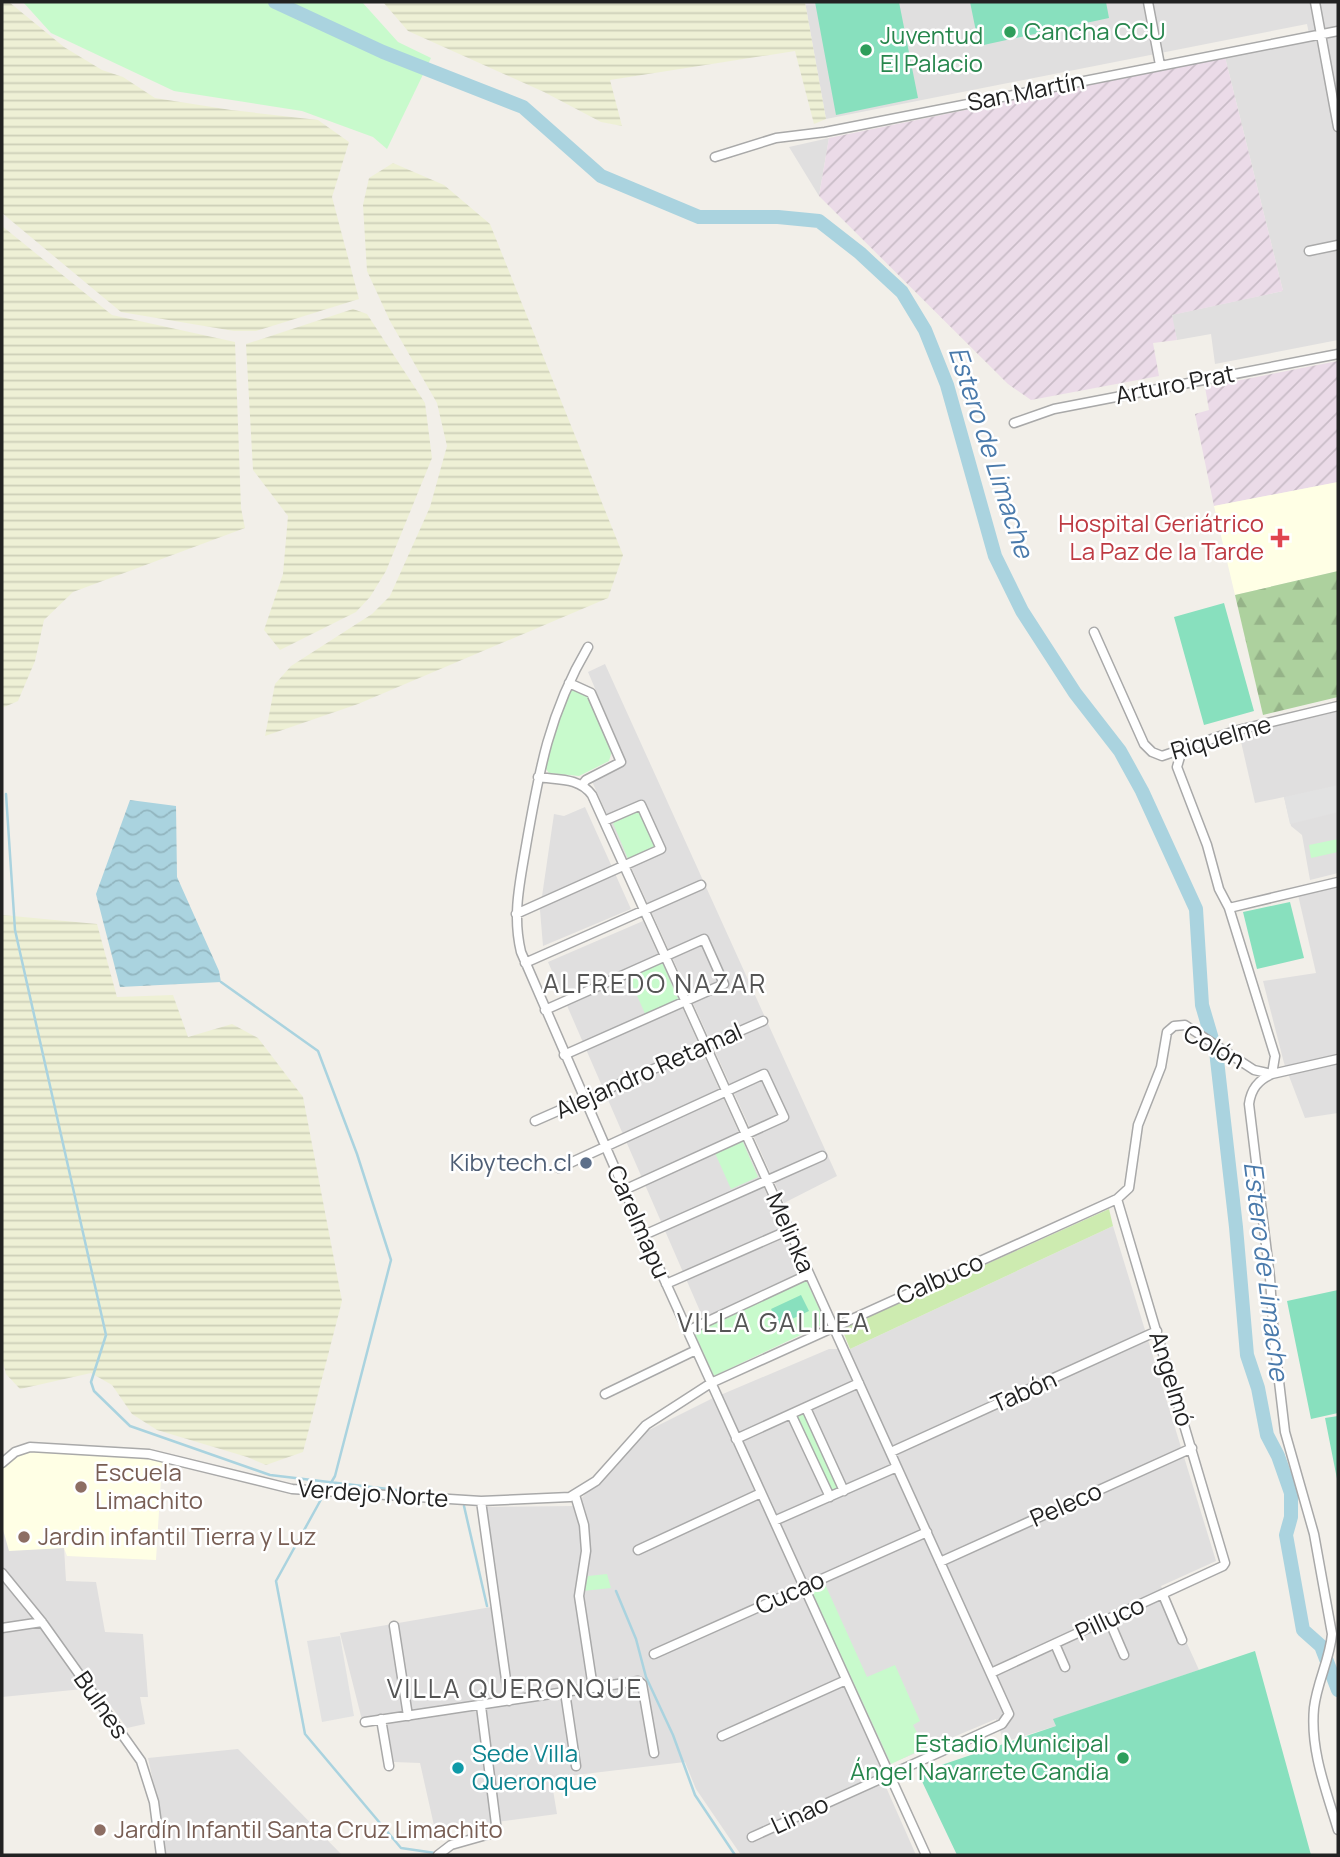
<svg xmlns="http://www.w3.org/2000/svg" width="1340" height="1857" viewBox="0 0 1340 1857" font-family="Manrope,sans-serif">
<defs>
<pattern id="industrial-furrows" width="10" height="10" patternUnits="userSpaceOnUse" patternTransform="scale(1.75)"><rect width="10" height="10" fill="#ebdbe8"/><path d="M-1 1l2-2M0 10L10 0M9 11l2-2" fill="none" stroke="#c9bcc7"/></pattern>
<pattern id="farmland-rules" width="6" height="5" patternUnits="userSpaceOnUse" patternTransform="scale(1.75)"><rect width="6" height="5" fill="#eef0d5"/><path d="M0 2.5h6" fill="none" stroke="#ccceb7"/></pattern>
<pattern id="forest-firs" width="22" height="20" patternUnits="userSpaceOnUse" patternTransform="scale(1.75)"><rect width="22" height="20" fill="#add19e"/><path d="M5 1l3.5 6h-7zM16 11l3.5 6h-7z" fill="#95b388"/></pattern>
<pattern id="water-waves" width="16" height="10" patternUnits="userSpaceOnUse" patternTransform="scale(1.75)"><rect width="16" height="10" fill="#aad3df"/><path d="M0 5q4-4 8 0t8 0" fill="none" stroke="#92b5bf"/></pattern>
</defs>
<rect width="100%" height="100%" fill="#f2efe9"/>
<path fill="#e0dfdf" d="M805 2H1338V340L1215 364 1211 334 1177 340 1171 315 1283 291 1225 57 1310 39 1307 24 826 119Z
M829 138 819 196 789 147Z
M605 664 837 1176 784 1203 590 777 626 761 588 672Z
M1338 711V873L1310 880 1302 835 1291 826 1284 797 1255 803 1239 733Z
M585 807 631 909 543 946 540 910 554 814 564 816Z
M1338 886V1113L1305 1118 1284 1063 1263 981 1316 973 1298 895Z
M643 921 802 1272 703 1318 548 962Z
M1113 1226 1216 1561 1161 1586 1199 1670 1054 1719 1056 1726 1004 1742 996 1719 878 1769 916 1855H741L696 1789 685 1762 551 1778 557 1814 435 1830 420 1763 394 1762 385 1715 362 1720 340 1633 497 1606 483 1507 574 1506 643 1433 711 1399 829 1349H850Z
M2 1516 64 1548 66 1581 96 1582 105 1632 143 1634 148 1697H140L145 1724 127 1728 100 1691 83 1689 2 1697Z
M238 1749 342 1855H165L158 1804 148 1758Z"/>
<path fill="url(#industrial-furrows)" d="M1225 57 1283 291 1172 315 1177 340 1153 343 1159 376 1031 400 1008 384 819 196 829 138Z
M1338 361V482L1214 506 1195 414 1209 410 1205 387Z"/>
<path fill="#ffffe5" d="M1338 482V571L1235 595 1214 506Z
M42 1451 118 1455 162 1462 156 1560 67 1556 64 1548 9 1551 2 1526V1468L22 1454Z"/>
<path fill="url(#farmland-rules)" d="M2 2H9L64 47 102 70 123 77 155 98 231 110 318 120 349 142 332 197 359 299 256 331H234L121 312 2 213Z
M383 2H805L826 119 814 124 795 51 610 80 622 126 601 122 544 92 408 31Z
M393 163 444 185 490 224 623 555 608 598 358 704 265 736 275 684 291 666 372 614 390 596 430 507 447 446 437 403 390 321 367 271 363 205 369 178Z
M2 226 112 315 235 342 241 508 245 528 73 592 44 620 35 661 18 701 2 708Z
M353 309 367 314 425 403 432 458 386 571 370 597 356 612 280 650 264 630 283 574 288 516 253 470 246 344Z
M2 915 97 924 117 997 173 995 188 1037 232 1024 258 1038 303 1097 342 1301 303 1452 266 1465 247 1457 157 1430 132 1414 112 1385 91 1373 20 1389 6 1374 2 1359Z"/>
<path fill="#cdebb0" d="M1109 1209 1113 1226 850 1349 842 1329Z"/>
<path fill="url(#forest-firs)" d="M1338 571V697L1263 715 1235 595Z"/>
<path fill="#c8facc" d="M23 2H362L398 42 431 58 387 149 373 137 302 111 174 91 51 33Z
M571 687 587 694 612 751 609 761 579 776 549 773 544 766 551 737Z
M639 811 655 847 628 859 613 823Z
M1338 839V852L1311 858 1309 845Z
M662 962 679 1001 646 1016 629 977Z
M742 1140 758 1177 731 1189 715 1153Z
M805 1278 826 1323 714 1376 693 1330Z
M805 1411 840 1488 830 1493 795 1416Z
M607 1574 611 1588 583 1591 588 1576Z
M824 1582 867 1677 895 1665 920 1721 913 1725 925 1748 891 1764 810 1588Z"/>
<path fill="#88e0be" d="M815 2H899L918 98 836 115Z
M970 2H1106L1109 18 979 46Z
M1224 603 1254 711 1204 725 1174 617Z
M1290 902 1304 958 1257 969 1243 912Z
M1338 1290V1413L1311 1419 1287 1301Z
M801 1295 809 1311 779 1325 771 1309Z
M1338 1416V1484L1325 1418Z
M1255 1651 1311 1855H957L918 1773 1056 1726 1053 1719Z"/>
<path fill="#e2e2e2" d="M1338 785V812L1290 824 1284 797Z
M340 1636 354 1716 322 1722 307 1641Z"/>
<path fill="url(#water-waves)" d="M130 800 176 806 177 877 219 971 221 982 120 987 96 894Z"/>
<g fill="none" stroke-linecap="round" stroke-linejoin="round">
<path stroke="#aad3df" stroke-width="2.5" d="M6 794 15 930 106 1335 91 1382 94 1391 130 1426 270 1475 430 1494
M221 982 318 1051 357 1154 391 1260 335 1476 328 1488
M324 1494 276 1581 305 1734 401 1848 435 1853
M464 1506 487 1606
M616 1591 636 1639 646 1677 673 1735 695 1795 735 1855"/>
<path stroke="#aad3df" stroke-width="14" d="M275 2 383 52 523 107 601 176 699 217H778L819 221 860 253 902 292 925 330 947 385 995 556 1022 611 1075 693 1120 751 1142 791 1196 909 1202 1005 1212 1039
M1216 1051 1236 1227 1247 1355 1258 1388 1267 1435 1278 1456 1291 1493V1517L1286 1535 1303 1630 1321 1646 1338 1690"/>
<g stroke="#a9a9a9" stroke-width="11">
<path id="minor" d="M1148 2 1160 65
M1315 2 1338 127
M715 157 776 138 825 132 1338 31
M1309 251 1338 245
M1014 423 1054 409 1338 354
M1094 632 1144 744 1152 752 1162 756 1238 730 1338 706
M588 647C549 713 539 771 526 846 520 882 512 915 521 952L644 1235 926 1855
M569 683 591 693 621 762 586 780 582 785
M1182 750 1177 767 1207 845 1219 889 1229 908 1275 1056 1272 1074C1258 1080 1251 1089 1249 1104L1270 1278 1274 1339 1285 1432 1314 1534 1332 1634C1330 1659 1317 1682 1314 1708 1310 1750 1326 1790 1338 1830
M538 777C557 780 579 777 592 795L1009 1714 1002 1724 752 1837
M1229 908 1338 882
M516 914 661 849 641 805 604 821
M525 963 701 885
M545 1010 704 939 724 984 564 1055
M535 1121 763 1021
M559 1168 764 1074 784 1117 624 1190
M644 1235 822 1156
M666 1284 789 1230
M687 1331 809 1274
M605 1394 696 1350
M806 1408 844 1491
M791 1414 830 1497
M736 1439 859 1383
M891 1452 1157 1331
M2 1463 15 1452 30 1447 149 1454 292 1489 481 1501 570 1497 596 1481 646 1425 711 1383 1117 1199 1129 1188 1138 1125 1161 1067 1167 1032 1174 1026 1185 1025 1254 1070 1272 1074 1338 1059
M575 1495 584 1525 586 1551 579 1596 593 1688
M481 1501 509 1701
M774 1521 897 1467
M638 1550 761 1493
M940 1562 1192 1448
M2 1573 42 1622 141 1761 154 1802 161 1855
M1163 1595 1182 1640
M1109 1620 1124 1655
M394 1626 408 1716
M2 1628 42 1622
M1055 1644 1065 1667
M654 1654 927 1532
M991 1673 1223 1566 1225 1563 1117 1199
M565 1692 576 1766
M381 1719 389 1766
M365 1722 638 1681 642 1684 654 1753
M722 1736 846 1680
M438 1855 451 1845 497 1832 481 1706"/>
</g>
<use href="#minor" stroke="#fff" stroke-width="8"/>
</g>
<g fill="#2e9e5b" stroke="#fff" stroke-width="2.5">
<circle cx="1010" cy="32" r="7"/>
<circle cx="866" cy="50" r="7"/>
<circle cx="1123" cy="1758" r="7"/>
</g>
<path fill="#e0444e" stroke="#fff" stroke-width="2.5" d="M1276.5 527.5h7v7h7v7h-7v7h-7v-7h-7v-7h7z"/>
<circle fill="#5c6f8a" stroke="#fff" stroke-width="2.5" cx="586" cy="1163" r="7"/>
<g fill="#8d6e63" stroke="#fff" stroke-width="2.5">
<circle cx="81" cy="1487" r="7"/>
<circle cx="24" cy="1537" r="7"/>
<circle cx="100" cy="1830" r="7"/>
</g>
<circle fill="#0f9aa8" stroke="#fff" stroke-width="2.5" cx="458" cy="1768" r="7"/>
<g text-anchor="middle" stroke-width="5" stroke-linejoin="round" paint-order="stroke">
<g font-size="24" fill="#27864d" stroke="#fff" text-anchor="start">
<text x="1024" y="40">Cancha CCU</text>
<text x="880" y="44">Juventud<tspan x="880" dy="28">El Palacio</tspan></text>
<text x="1109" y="1752" text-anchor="end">Estadio Municipal<tspan x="1109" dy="28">Ángel Navarrete Candia</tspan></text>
</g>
<g font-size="24" fill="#222" stroke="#fff">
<text transform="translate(1026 92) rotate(-11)" y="8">San Martín</text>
<text transform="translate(1175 385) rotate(-11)" y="8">Arturo Prat</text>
<text transform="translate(1221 738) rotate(-16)" y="8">Riquelme</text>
<text transform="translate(1214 1047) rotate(29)" y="8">Colón</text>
<text transform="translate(649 1071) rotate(-24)" y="8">Alejandro Retamal</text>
<text transform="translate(638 1222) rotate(66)" y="8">Carelmapu</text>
<text transform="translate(790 1233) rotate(66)" y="8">Melinka</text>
<text transform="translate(940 1279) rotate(-24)" y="8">Calbuco</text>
<text transform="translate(1171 1379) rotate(73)" y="8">Angelmó</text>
<text transform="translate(1024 1392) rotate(-24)" y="8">Tabón</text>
<text transform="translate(373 1494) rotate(4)" y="8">Verdejo Norte</text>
<text transform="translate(1066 1505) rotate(-24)" y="8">Peleco</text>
<text transform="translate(790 1593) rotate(-24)" y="8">Cucao</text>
<text transform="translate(1110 1619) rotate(-25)" y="8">Pilluco</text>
<text transform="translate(101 1705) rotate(55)" y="8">Bulnes</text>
<text transform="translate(800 1815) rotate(-25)" y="8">Linao</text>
</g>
<g font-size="24" fill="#be3a42" stroke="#fff" text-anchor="end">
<text x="1264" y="532">Hospital Geriátrico<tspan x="1264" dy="28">La Paz de la Tarde</tspan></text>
</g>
<g font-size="24" fill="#4e5e75" stroke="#fff" text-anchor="end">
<text x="572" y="1171">Kibytech.cl</text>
</g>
<g font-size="24" fill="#785e54" stroke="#fff" text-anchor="start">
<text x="95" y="1481">Escuela<tspan x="95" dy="28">Limachito</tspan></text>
<text x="38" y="1545">Jardin infantil Tierra y Luz</text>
<text x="114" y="1838">Jardín Infantil Santa Cruz Limachito</text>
</g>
<g font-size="24" fill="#0d838f" stroke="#fff" text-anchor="start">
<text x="472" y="1762">Sede Villa<tspan x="472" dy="28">Queronque</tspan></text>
</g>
<g font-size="26" font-style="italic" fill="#4a7aab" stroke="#fff">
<text transform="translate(991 452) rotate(72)" y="9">Estero de Limache</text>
<text transform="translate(1266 1271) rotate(83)" y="9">Estero de Limache</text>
</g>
<g font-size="26" letter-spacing="2" fill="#555" stroke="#fff">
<text x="655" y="993">ALFREDO NAZAR</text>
<text x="774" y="1332">VILLA GALILEA</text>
<text x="515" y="1698">VILLA QUERONQUE</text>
</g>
</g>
<rect width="1340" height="1857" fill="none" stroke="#222222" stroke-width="7"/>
</svg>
